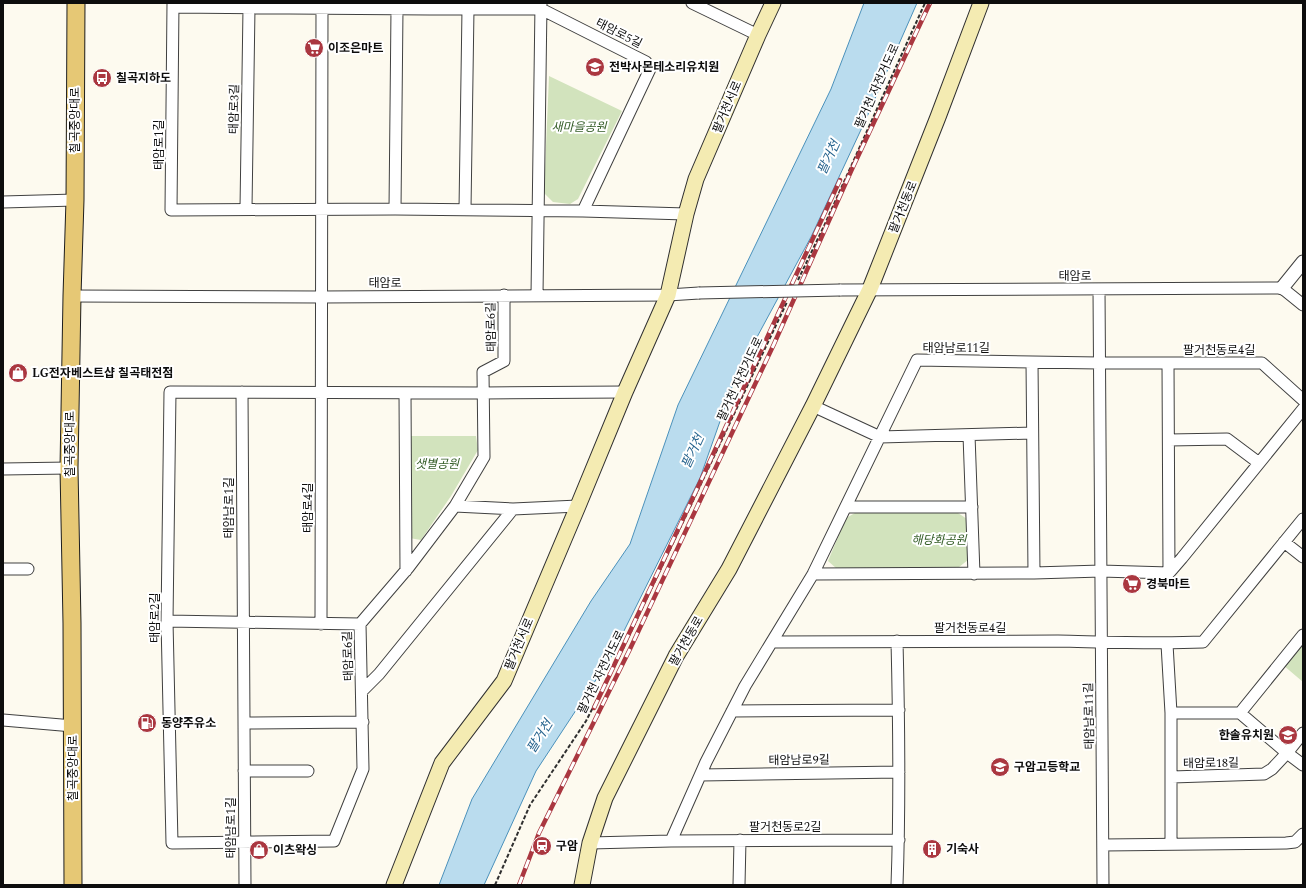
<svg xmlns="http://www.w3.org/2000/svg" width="1306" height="888" viewBox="0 0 1306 888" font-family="Spectral,'Noto Sans KR',serif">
<rect width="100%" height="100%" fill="#fdfaef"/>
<path fill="#d2e3bd" d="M549 76 622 111 578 199 570 204 553 202 544 193Z
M409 436H476L478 450 451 496 421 540 409 538Z
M955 511 967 519 968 560 959 567 837 569 828 561 846 518 855 513Z
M1303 641V682L1283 665Z"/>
<path fill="#badcee" stroke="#4b91bb" d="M864 3H917L866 119 811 237 736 376 700 478 611 657 536 771 484 885H439L472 799 591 601 630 544 678 405 831 89Z"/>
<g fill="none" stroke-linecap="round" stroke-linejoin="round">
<g stroke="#404040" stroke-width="13">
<path id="minor" d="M173 3 171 210 395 209 583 211 650 69 646 62 541 9H430L173 7
M692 3 758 35
M3 202 75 200
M246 208 249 8
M395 209 397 9
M465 209 468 9
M583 211 686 214
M1099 289 1103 885
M840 290 1282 288 1303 305
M504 295V361L483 372 484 457 455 506 408 568 360 624 363 769 334 841 172 843 167 621 170 392 483 393 625 392
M537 295 541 4
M72 296 321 297 668 295 699 293
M1032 362 1034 573
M1168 363H1262L1303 400
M242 392 245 885
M405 393 406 571
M813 406 880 437 1032 433
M969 435 974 574
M1169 440 1227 439 1259 463
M3 469 69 468
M455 506 513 509 578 506
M846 507H972
M1284 542 1303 557
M3 569H28
M1169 573 1182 558 1303 409
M167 621 360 624
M321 624 322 3
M773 642C868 641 963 641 1058 641 1106 642 1154 644 1203 642L1303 519
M1167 644 1171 713V844
M362 691 379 674 513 509
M732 711 899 710
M1171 713H1240L1303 635
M3 720 73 726
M244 723 363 722
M1303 733 1287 753 1303 765
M244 771H308
M701 775 899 772
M1172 777 1264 774 1272 769 1287 753 1240 713
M671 841 706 762 745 686 813 574 917 360 1099 363H1168L1169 573 1101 571 1034 573 813 574
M590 843 671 841 899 840
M1103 845 1286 843 1295 842 1303 834
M739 885 740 840
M897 885C900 804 899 722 897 641"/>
</g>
<g stroke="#404040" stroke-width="15">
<path id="tertiary" d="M1282 288 1303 262"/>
</g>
<g stroke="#2f2f2f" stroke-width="17">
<path id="secondary" d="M394 885 442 763 504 681 578 506 625 392 668 295 686 214 696 179 758 35 773 3
M582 885 590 843 605 798 676 656 729 569 813 406 870 289 938 117 981 3"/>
</g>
<g stroke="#1e1e1e" stroke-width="19">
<path id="primary" d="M73 885 72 623 69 468 72 296 75 200 76 3"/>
</g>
<path stroke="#2f2f2f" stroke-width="2" stroke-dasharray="4 2" stroke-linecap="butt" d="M798 280 824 226 925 3
M495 885 530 805 586 721 620 655 787 302"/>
<use href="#minor" stroke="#fff" stroke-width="11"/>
<use href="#tertiary" stroke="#fff" stroke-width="13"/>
<use href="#secondary" stroke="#f4ebb2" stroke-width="15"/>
<use href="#primary" stroke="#e6c875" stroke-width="17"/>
<g stroke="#aa3740" stroke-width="4.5">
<path id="rail" d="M594 708 697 489 840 180
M519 885 539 833 630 649 774 344 852 169 930 3"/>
</g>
<use href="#rail" stroke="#fff" stroke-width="3" stroke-dasharray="9" stroke-linecap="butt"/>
<g stroke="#404040" stroke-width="13" stroke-linecap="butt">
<path id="minor-bridge" d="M699 293 840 290"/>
</g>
<use href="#minor-bridge" stroke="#fff" stroke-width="11"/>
</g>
<defs>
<g id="supermarket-disc" transform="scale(1)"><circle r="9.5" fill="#aa3740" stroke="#fff"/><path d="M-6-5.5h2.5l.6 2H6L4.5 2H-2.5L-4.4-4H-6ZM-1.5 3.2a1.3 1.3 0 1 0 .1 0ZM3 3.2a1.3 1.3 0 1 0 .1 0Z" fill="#fff"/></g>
<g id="school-disc" transform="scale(1)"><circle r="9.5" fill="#aa3740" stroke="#fff"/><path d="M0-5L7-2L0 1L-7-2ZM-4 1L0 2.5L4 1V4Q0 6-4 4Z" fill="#fff"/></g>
<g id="bus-disc" transform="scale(1)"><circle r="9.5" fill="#aa3740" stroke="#fff"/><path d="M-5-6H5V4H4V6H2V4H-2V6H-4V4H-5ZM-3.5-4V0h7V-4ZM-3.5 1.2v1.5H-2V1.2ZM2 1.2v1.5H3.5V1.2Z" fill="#fff"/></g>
<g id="shop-disc" transform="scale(1)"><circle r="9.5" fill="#aa3740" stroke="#fff"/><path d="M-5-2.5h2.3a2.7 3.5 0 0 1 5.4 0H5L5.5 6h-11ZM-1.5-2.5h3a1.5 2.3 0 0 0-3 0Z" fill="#fff"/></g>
<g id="fuel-disc" transform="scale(1)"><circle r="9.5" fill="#aa3740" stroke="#fff"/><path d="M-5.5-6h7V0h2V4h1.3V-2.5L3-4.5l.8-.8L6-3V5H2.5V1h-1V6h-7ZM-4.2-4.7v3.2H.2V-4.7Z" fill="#fff"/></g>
<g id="station-disc" transform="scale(1)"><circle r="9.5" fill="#aa3740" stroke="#fff"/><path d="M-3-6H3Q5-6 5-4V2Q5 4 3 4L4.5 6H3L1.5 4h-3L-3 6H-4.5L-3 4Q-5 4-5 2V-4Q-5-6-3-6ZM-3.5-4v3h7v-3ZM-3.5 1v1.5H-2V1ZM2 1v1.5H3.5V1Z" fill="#fff"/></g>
<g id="building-disc" transform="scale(1)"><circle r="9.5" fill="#aa3740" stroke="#fff"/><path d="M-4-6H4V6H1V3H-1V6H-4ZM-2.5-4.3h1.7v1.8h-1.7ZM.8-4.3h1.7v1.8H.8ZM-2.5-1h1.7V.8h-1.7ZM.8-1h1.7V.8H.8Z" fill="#fff"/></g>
</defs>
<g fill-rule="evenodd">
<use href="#supermarket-disc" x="314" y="48"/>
<use href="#school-disc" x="595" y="67"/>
<use href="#bus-disc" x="102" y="78"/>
<use href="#shop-disc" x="18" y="373"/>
<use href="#supermarket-disc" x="1132" y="584"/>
<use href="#fuel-disc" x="147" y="723"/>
<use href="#school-disc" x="1288" y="735"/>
<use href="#school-disc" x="1000" y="767"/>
<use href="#station-disc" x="542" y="846"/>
<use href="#building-disc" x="932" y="849"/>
<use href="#shop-disc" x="259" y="850"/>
</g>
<g text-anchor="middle" stroke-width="4" stroke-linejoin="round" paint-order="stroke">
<g font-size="12" fill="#0d0d0d" stroke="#fff">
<text transform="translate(619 33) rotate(27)" y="4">태암로5길</text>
<text transform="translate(877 86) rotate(-66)" y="4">팔거천 자전거도로</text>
<text transform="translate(727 107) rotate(-67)" y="4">팔거천서로</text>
<text transform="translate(234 109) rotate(-89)" y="4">태암로3길</text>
<text transform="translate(75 120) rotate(-90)" y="4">칠곡중앙대로</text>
<text transform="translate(159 145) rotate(-90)" y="4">태암로1길</text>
<text transform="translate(903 207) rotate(-68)" y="4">팔거천동로</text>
<text x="1075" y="280">태암로</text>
<text x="385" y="287">태암로</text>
<text transform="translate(491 327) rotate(-91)" y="4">태암로6길</text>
<text x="956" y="352">태암남로11길</text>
<text x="1219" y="354">팔거천동로4길</text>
<text transform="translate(740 379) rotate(-65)" y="4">팔거천 자전거도로</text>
<text transform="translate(70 444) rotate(-90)" y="4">칠곡중앙대로</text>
<text transform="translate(229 508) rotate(-90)" y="4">태암남로1길</text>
<text transform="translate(308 508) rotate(-90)" y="4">태암로4길</text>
<text transform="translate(155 618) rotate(-90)" y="4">태암로2길</text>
<text x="970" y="632">팔거천동로4길</text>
<text transform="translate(686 641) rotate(-60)" y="4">팔거천동로</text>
<text transform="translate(519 644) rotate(-67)" y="4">팔거천서로</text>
<text transform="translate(348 656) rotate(-92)" y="4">태암로6길</text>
<text transform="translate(601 672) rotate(-64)" y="4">팔거천 자전거도로</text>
<text transform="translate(1089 716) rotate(-91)" y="4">태암남로11길</text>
<text transform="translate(799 760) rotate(-1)" y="4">태암남로9길</text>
<text transform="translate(1211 763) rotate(-1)" y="4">태암로18길</text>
<text transform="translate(73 768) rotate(-90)" y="4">칠곡중앙대로</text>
<text x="785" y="831">팔거천동로2길</text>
<text transform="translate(231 828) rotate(-90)" y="4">태암남로1길</text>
</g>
<g font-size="12" font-weight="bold" fill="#0d0d0d" stroke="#fff" text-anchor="start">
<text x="328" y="52">이조은마트</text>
<text x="609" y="71">전박사몬테소리유치원</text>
<text x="116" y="82">칠곡지하도</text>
<text x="32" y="377">LG전자베스트샵 칠곡태전점</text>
<text x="1146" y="588">경북마트</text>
<text x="161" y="727">동양주유소</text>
<text x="1274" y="739" text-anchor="end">한솔유치원</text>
<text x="1014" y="771">구암고등학교</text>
<text x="556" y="850">구암</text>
<text x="946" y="853">기숙사</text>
<text x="273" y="854">이츠왁싱</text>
</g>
<g font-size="12" font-style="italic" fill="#335c26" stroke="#fff">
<text x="579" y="131">새마을공원</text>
<text x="437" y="468">샛별공원</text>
<text x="939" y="544">해당화공원</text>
</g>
<g font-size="13" font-style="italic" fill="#27648e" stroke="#fff">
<text transform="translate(828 157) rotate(-65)" y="5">팔거천</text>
<text transform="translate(692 451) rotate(-65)" y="5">팔거천</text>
<text transform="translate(539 736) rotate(-58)" y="5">팔거천</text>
</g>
</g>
<rect width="1306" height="888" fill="none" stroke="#0d0d0d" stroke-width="8"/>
</svg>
